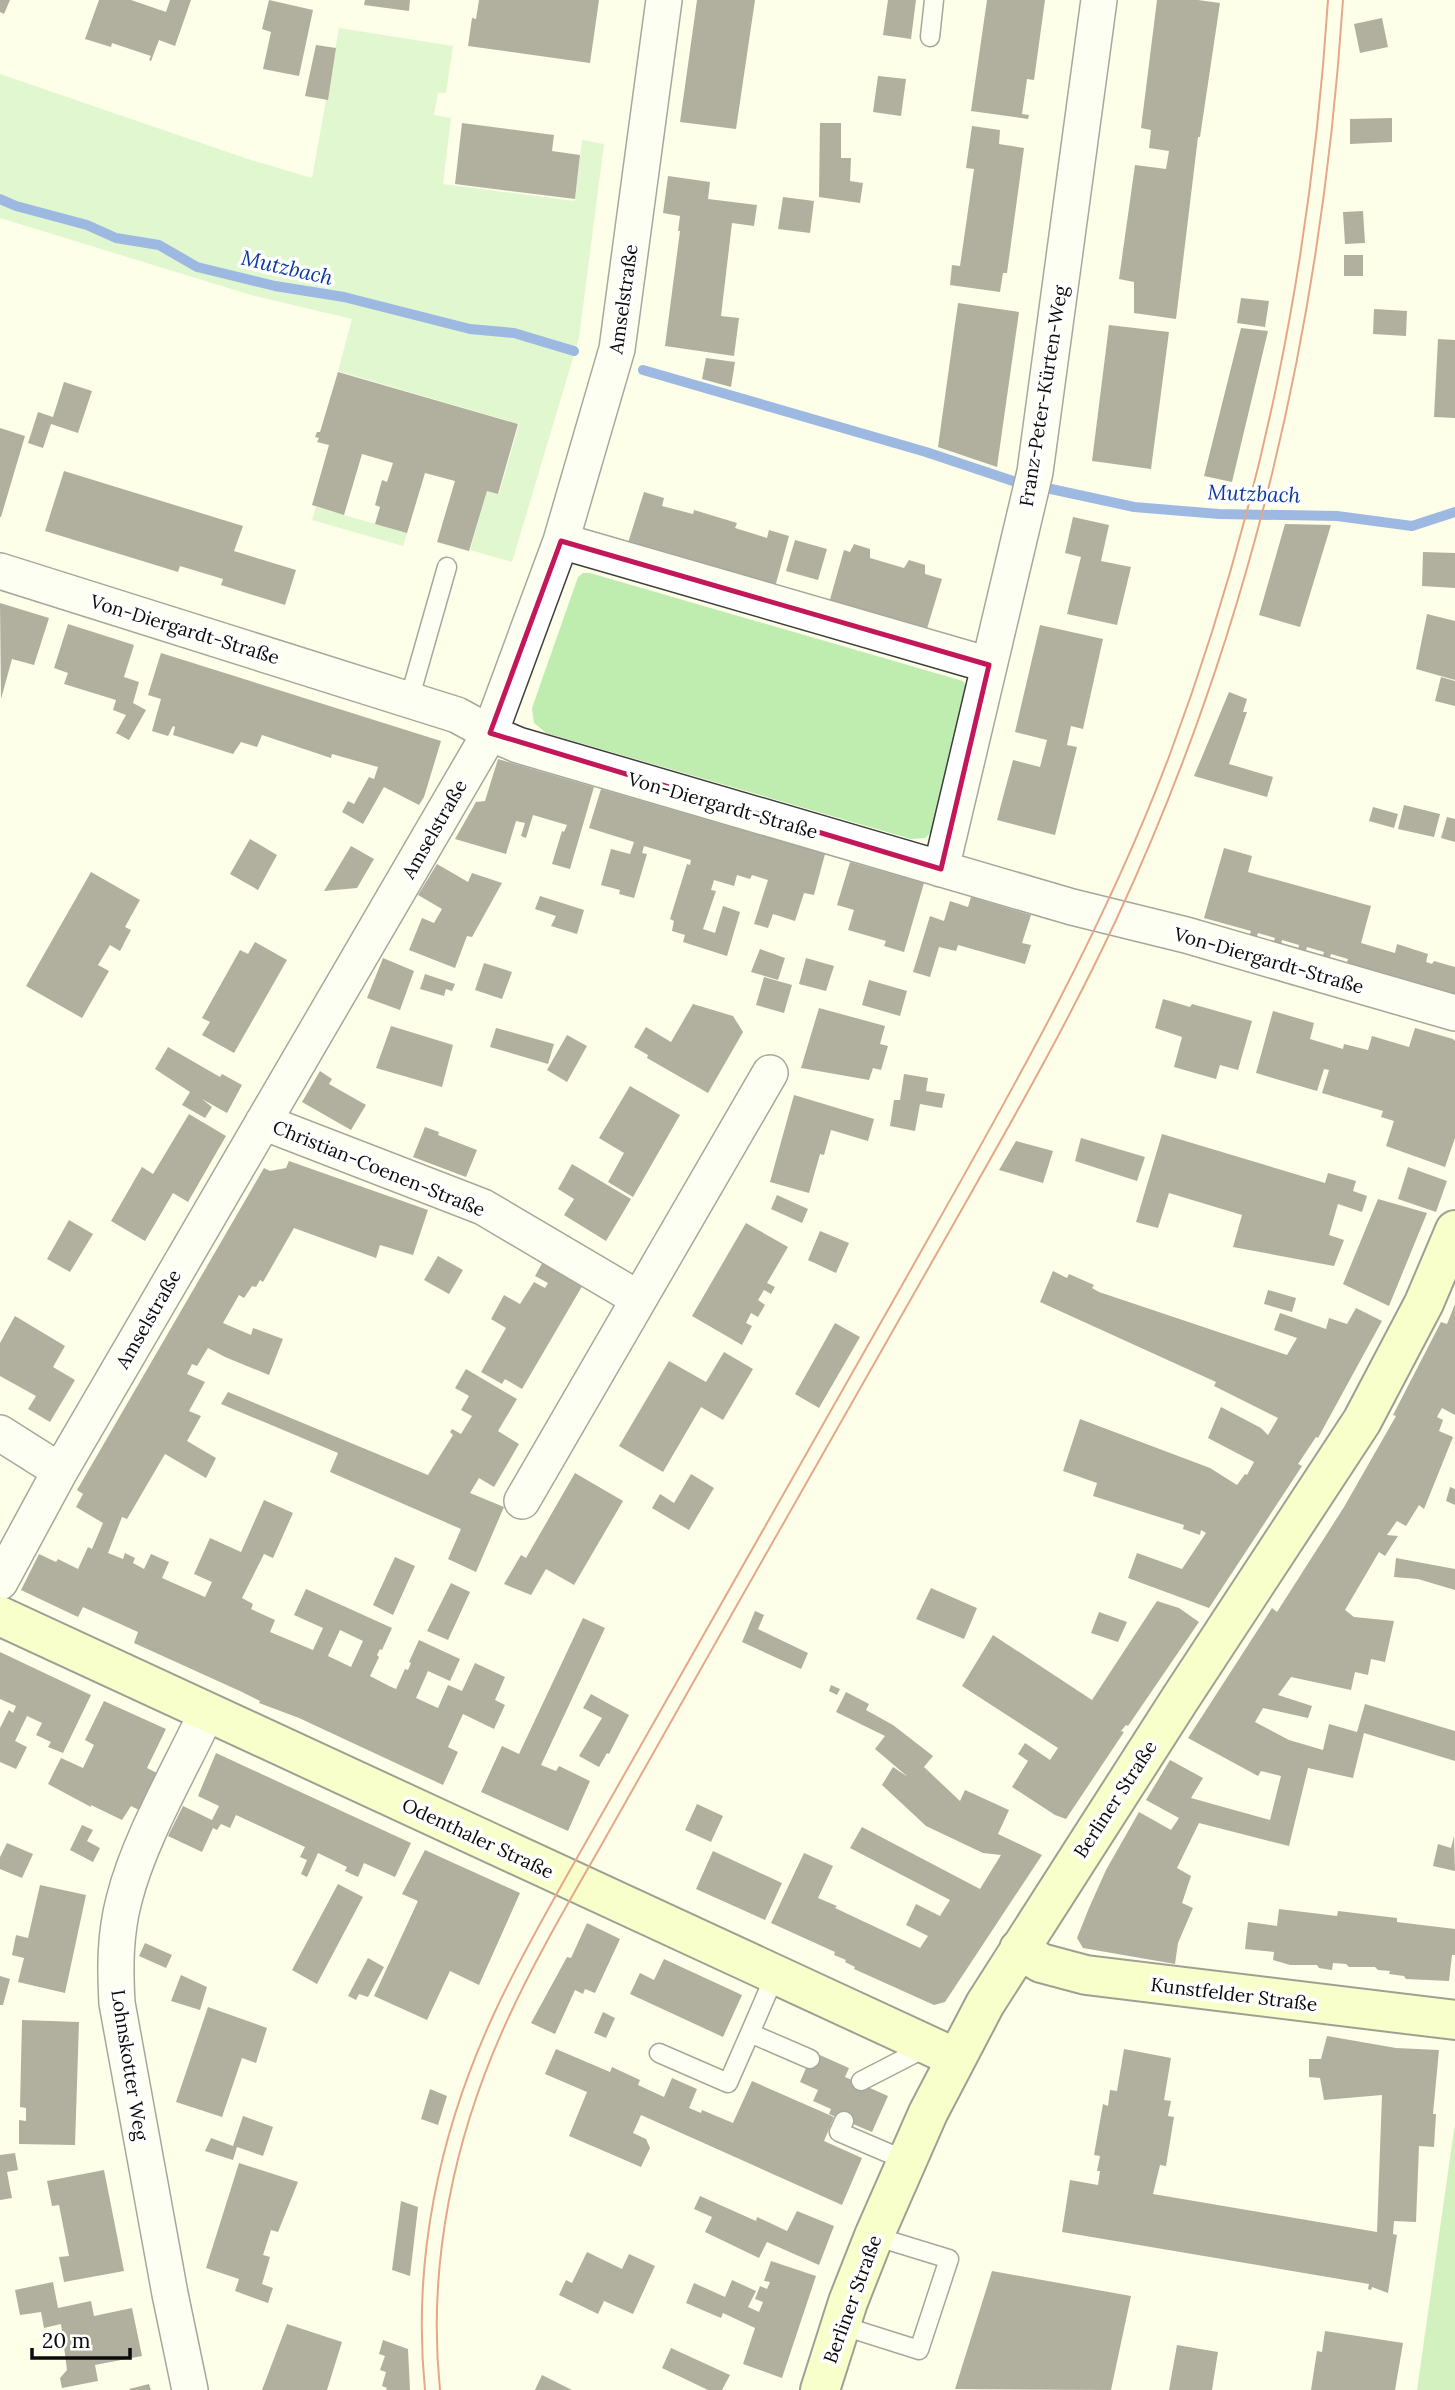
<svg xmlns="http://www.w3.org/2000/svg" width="1455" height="2390" viewBox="0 0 1455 2390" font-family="Lora,serif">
<rect width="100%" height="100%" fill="#feffe9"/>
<path fill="#bfedaf" d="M339 28 453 46 446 93H438L434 115 451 118 443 184 575 201 582 140 604 144 579 338 512 562 470 550 487 491 499 494 519 424 338 371 352 319 251 295 0 218V74L248 159 312 178Z
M316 507 407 533 403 546 312 520Z
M583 573H590L963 681 967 687 935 828 925 838 911 839 546 733 534 723 532 708 578 577Z"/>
<path fill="#9ddf8d" d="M1455 2123V2390H1417Z"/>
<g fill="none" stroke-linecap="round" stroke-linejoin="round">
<path stroke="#2865da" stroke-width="10" d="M0 199 16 206 87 225 116 238 159 245 197 267 275 286 344 297 470 329 514 333 574 351
M643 370 926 452 1013 481
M1051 489 1134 507 1219 514 1337 516 1412 526 1455 512"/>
</g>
<path fill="#555046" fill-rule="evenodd" d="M0 0H10L4 14 0 12Z
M99 0H131L166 12 170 0H191L175 46 159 40 151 61 149 60 151 56 112 43 111 47 85 39Z
M269 0 313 10 299 76 263 69 271 32 262 29Z
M365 0H410L409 11 364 5Z
M479 0H599L590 63 468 46 472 18 476 19Z
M697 0H755L736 129 680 122Z
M888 0H916L911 39 883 35Z
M987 0H1045L1034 80 1027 79 1022 114 1029 115 1028 119 971 111Z
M1157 0H1198L1220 3 1200 137H1198L1176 319 1134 313V282L1119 279 1135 165 1166 169 1169 151 1149 148 1151 130 1141 128Z
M1382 18 1388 47 1360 53 1354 24Z
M316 45 336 48 328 100 305 96Z
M878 76 906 79 901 116 873 112Z
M1392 118V142L1350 144V119Z
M462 123 554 135 552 151 580 155 575 199 455 184Z
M820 123H841V158H851L850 181 863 183 860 203 819 197Z
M972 126 1000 130 999 144 1024 148 1007 273H1003L1000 292 950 285 952 265 960 266 974 169 966 168Z
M668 176 710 182 708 199 757 205 754 226 732 223 721 316 739 318 734 356 665 346 680 231H678L680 216 663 213Z
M783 197 814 201 810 233 778 229Z
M1363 211 1365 243 1345 244 1343 212Z
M1344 255H1363V276H1344Z
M1241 298 1269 301 1265 327 1237 323Z
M958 303 1019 312 997 467 938 447Z
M1374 309 1407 311 1406 336 1373 334Z
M1109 325 1169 332 1151 469 1092 461Z
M1241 328 1268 331 1232 482 1204 476Z
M1438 339 1455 340V418L1434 417Z
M706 358 735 362 731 387 702 379Z
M338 372 518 424 498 494 487 491 469 551 437 542 455 481 425 473 407 533 375 524 380 507 375 505 382 480 387 482 393 463 362 454 344 515 312 505 329 445 317 442 319 438 315 437 317 432H320Z
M64 382 92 391 78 433 51 424 43 448 28 443 38 412 53 417Z
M0 428 25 436 1 517H0Z
M64 471 243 526 234 551 296 570 285 605 221 585 223 579 180 566 178 572 45 531Z
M644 492 664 498 662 506 693 514 694 510 737 523 735 528 767 538 769 530 789 536 775 587 628 543Z
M1073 517 1109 525 1101 561 1131 567 1117 625 1067 614 1081 557 1065 553Z
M1285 524 1331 525 1300 627 1259 615Z
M795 540 827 549 818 580 786 571Z
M854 544 870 549V558L904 568 909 560 925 565V574L942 579 926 632 829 603 844 550 850 552Z
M1423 552 1455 553V588L1422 586Z
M0 603 49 618 34 665 12 659 1 699Z
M1427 614 1455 621V680L1416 669Z
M68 624 134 645 124 677 139 682 133 703 146 710 129 740 116 733 126 715 113 710 116 700 64 684 68 673 54 668Z
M1040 625 1103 639 1083 729 1071 726 1067 745 1077 747 1055 835 997 820 1013 760 1040 767 1047 740 1015 732Z
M161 653 441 741 424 797 419 805 384 787 363 824 342 812 348 801 354 804 369 777 374 779 378 767 332 754 331 758 262 735 257 747 241 742 233 754 173 735 175 727 173 726 168 736 152 731 161 699 148 695Z
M1441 677 1455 681V706L1435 701Z
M1229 692 1247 699 1243 712H1247L1229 764 1273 777 1267 797 1194 776Z
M498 759 594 787 570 869 552 864 562 831 564 832 567 825 533 815 526 838 521 836 525 823 516 821 506 854 455 839 476 802 485 801Z
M601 789 825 854 814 895 804 893 795 921 773 914 768 928 754 924 768 880 752 875 750 879 737 875 734 886 714 880 711 890 716 891 703 929 715 933 723 906 740 912 727 956 683 942 685 935 672 931 674 921 670 919 687 864 690 865 691 860 644 846 642 853 647 854 634 898 619 894 620 890 601 885 611 849 630 854 634 842 589 828Z
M1404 805 1440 814 1434 837 1398 829Z
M1373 807 1398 814 1394 828 1369 821Z
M1447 817 1455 819V842L1441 838Z
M250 839 277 855 258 890 230 874Z
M351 846 374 859 357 888 324 891Z
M1224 848 1252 856 1248 872 1371 906 1361 943 1395 953 1397 944 1428 954 1426 962 1432 964 1434 961 1455 967V997L1346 965 1348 959 1331 954 1329 960 1322 958 1324 952 1307 947 1305 953 1298 951 1299 945 1282 940 1281 945 1273 944 1275 938 1258 933 1256 939 1249 936 1251 931 1204 918Z
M850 862 924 883 904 952 884 946 886 941 848 930 854 910 837 905Z
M437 864 468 882 472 873 502 883 472 937 467 936 455 968 409 950 422 918 434 923 442 909 418 895Z
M91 872 140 900 125 927 131 930 120 951 110 945 98 965 109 971 82 1018 26 986Z
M540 896 584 910 577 934 551 926 556 916 535 909Z
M971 897 1031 915 1022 943 1031 945 1025 964 958 945 956 951 939 947 930 977 913 972 930 916 944 921 950 901 968 907Z
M255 942 287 960 234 1053 202 1035 210 1022 202 1018 240 950 248 954Z
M760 949 785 958 778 980 751 972Z
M383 958 414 971 400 1010 367 998Z
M806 958 834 966 826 991 799 984Z
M484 963 512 972 502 999 475 990Z
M425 974 455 984 452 991 446 989 444 996 420 989Z
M764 977 792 985 784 1013 756 1005Z
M869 980 907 991 900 1016 862 1005Z
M1163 999 1190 1007 1192 1004 1252 1021 1238 1070 1220 1065 1216 1079 1174 1067 1182 1037 1155 1028Z
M693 1004 733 1016 743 1032 708 1093 647 1058 648 1055 634 1047 646 1027 671 1042Z
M819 1008 885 1026 880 1044 888 1046 881 1070 873 1068 869 1080 801 1068Z
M1273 1011 1314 1023 1310 1039 1343 1049 1344 1044 1368 1050 1372 1036 1409 1047 1415 1028 1453 1039 1455 1041V1138L1445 1167 1386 1146 1394 1121 1381 1117 1383 1111 1322 1093 1329 1070 1324 1069 1317 1091 1256 1073Z
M391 1026 453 1045 442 1087 376 1068Z
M496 1028 554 1044 548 1064 490 1047Z
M567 1035 587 1046 567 1082 547 1070Z
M168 1047 220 1077 222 1074 242 1085 227 1113 202 1099 212 1107 205 1118 182 1105 190 1092 155 1069Z
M320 1071 332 1079 329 1084 366 1105 351 1130 302 1102Z
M904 1074 928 1078 926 1091 945 1094 942 1108 920 1104 915 1131 890 1126 894 1100H900Z
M630 1086 680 1115 633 1197 608 1182 624 1153 599 1138Z
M794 1095 874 1119 868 1141 831 1130 824 1155 820 1154 809 1193 770 1182Z
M189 1114 226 1136 188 1202 173 1193 145 1241 111 1221 142 1167 153 1174Z
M425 1127 439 1132 438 1135 477 1150 466 1177 413 1157Z
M1162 1134 1325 1183 1328 1173 1356 1181 1353 1191 1367 1196 1362 1212 1338 1204 1329 1235 1344 1240 1334 1266 1233 1247 1242 1215 1169 1193 1158 1228 1136 1222Z
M1081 1138 1145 1157 1137 1181 1075 1161Z
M1016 1141 1053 1151 1043 1183 999 1170Z
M289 1161 428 1210 413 1255 380 1245 376 1258 294 1228 263 1282 260 1280 256 1287 252 1286 244 1298 239 1295 223 1323 251 1335 253 1328 283 1339 269 1375 225 1357 208 1348 197 1366 192 1364 187 1374 205 1382 189 1411 201 1416 187 1441 216 1458 206 1478 165 1454 127 1519 122 1517 108 1553 123 1559 125 1553 135 1558 133 1563 144 1569 151 1554 169 1562 162 1578 205 1597 212 1582 194 1574 210 1538 241 1552 264 1500 293 1513 273 1558 264 1554 242 1598 253 1604 251 1609 275 1620 270 1632 313 1650 323 1628 294 1615 306 1589 392 1628 382 1650 380 1649 377 1655 379 1657 370 1676 389 1686 396 1689 405 1669 408 1670 411 1663 409 1662 419 1640 460 1659 450 1681 428 1671 416 1698 438 1708 448 1685 462 1691 475 1663 505 1677 495 1700 505 1705 494 1729 463 1714 448 1747 458 1752 443 1785 299 1718 259 1703 260 1701 242 1692 134 1643 138 1632 83 1607 78 1617 21 1590 39 1554 56 1562 58 1559 78 1569 88 1547 92 1549 103 1523 76 1507 83 1494 77 1490 264 1168 270 1171 286 1168ZM340 1630 363 1641 351 1667 328 1656Z
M572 1164 631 1199 606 1241 564 1215 574 1199 558 1189Z
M1408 1167 1447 1181 1436 1212 1398 1199Z
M777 1195 808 1209 802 1223 771 1209Z
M1378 1199 1427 1213 1389 1306 1343 1284Z
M69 1220 93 1234 70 1272 47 1259Z
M746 1223 788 1247 767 1283 775 1287 771 1294 764 1290 758 1300 765 1305 758 1317 751 1313 746 1323 752 1326 742 1345 692 1316Z
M820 1231 849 1243 836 1273 808 1260Z
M438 1256 463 1270 449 1294 424 1280Z
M544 1260 584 1283 522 1389 505 1379 502 1384 481 1372 506 1328 491 1319 504 1295 520 1304 534 1282 545 1288 548 1283 535 1276Z
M1053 1271 1067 1278 1069 1274 1094 1285 1092 1288 1099 1292 1287 1355 1297 1338 1274 1330 1280 1313 1326 1329 1329 1318 1347 1324 1356 1308 1382 1321 1318 1438 1316 1437 1298 1464 1302 1466 1209 1608 1128 1578 1137 1553 1182 1569 1206 1533 1201 1530 1200 1535 1183 1529 1184 1525 1093 1496 1097 1483 1063 1471 1080 1419 1210 1468 1237 1485 1245 1474 1247 1475 1254 1462 1208 1438 1221 1407 1261 1428 1268 1435 1278 1418 1214 1386 1216 1382 1040 1302Z
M1268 1290 1296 1298 1292 1312 1264 1304Z
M1455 1304V1415L1442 1408 1437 1417 1443 1420 1439 1431 1453 1437 1424 1509 1419 1505 1406 1526 1397 1521 1387 1535 1398 1536 1385 1556 1379 1552 1345 1610 1354 1617 1394 1621 1385 1662 1371 1659 1368 1675 1355 1672 1351 1690 1291 1677 1278 1695 1312 1706 1308 1718 1263 1708 1255 1722 1289 1740 1323 1750 1329 1724 1357 1732 1365 1704 1455 1731V1761L1364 1733 1353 1778 1308 1768 1289 1846 1199 1823 1177 1868 1191 1876 1182 1903 1193 1908 1178 1943 1175 1964 1083 1948 1077 1938 1089 1908 1106 1870 1139 1812 1171 1830 1179 1818 1146 1800 1170 1760 1203 1778 1191 1798 1270 1820 1281 1776 1261 1771 1258 1776 1188 1738 1272 1608 1277 1612 1344 1507 1396 1416 1393 1415 1441 1322 1447 1324Z
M15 1316 65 1346 53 1367 75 1380 50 1422 28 1409 36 1396 0 1376V1343Z
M835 1323 860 1337 819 1408 795 1394Z
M724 1352 753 1369 723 1420 701 1407 663 1472 619 1446 669 1361 706 1382Z
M466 1369 517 1399 498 1431 519 1444 494 1487 479 1478 470 1493 504 1507 476 1572 448 1559 461 1529 330 1472 338 1453 221 1404 228 1392 428 1475 453 1435 450 1432 452 1429 461 1434 472 1416 461 1410 469 1396 455 1388Z
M575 1473 623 1501 574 1585 546 1569 531 1595 504 1584 521 1555 526 1558Z
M691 1474 714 1488 689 1530 652 1508 660 1494 674 1503Z
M1450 1487 1455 1489V1505L1446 1501Z
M395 1557 415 1566 393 1615 373 1605Z
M1396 1558 1455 1569V1590L1418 1579 1394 1577Z
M451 1583 470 1592 448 1640 427 1631Z
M931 1588 977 1608 964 1639 916 1619Z
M1157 1601 1179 1608 1199 1622 1128 1726 1126 1725 1121 1731 1124 1732 1066 1819 1055 1815 1012 1787 1028 1761 1018 1754 1025 1743 1050 1760 1058 1748 962 1686 993 1635 1092 1700Z
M755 1611 764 1615 758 1629 808 1653 801 1669 742 1642Z
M1099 1612 1127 1622 1118 1642 1091 1633Z
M583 1618 605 1628 541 1765 556 1771 559 1766 590 1781 568 1831 481 1792 502 1746 519 1754Z
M0 1652 91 1695 63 1753 48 1747 51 1742 36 1735 42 1723 27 1716 15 1741 27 1747 16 1769 0 1762V1728L9 1710 13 1713 16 1706 0 1699Z
M831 1685 840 1689 837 1695 829 1691Z
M846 1692 869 1704 866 1710 893 1725 933 1756 924 1767 960 1801 965 1790 1009 1810 998 1834 1042 1855 945 2002 934 2005 854 1969 855 1967 845 1962 846 1960 834 1955 835 1952 771 1923 804 1853 833 1866 818 1898 837 1906 835 1908 920 1948 928 1936 906 1925 916 1904 940 1916 950 1900 850 1848 862 1827 980 1889 1001 1855 983 1853 926 1826 882 1785 893 1767 908 1777 875 1749 885 1736 836 1712Z
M591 1694 629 1715 609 1754 607 1753 599 1767 579 1756 602 1718 583 1708Z
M104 1701 166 1729 147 1768 159 1774 141 1811 131 1806 122 1820 91 1805V1807L48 1784 61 1758 83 1768 94 1745 85 1740Z
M216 1753 411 1843 395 1877 364 1863 358 1877 345 1871 347 1867 318 1853 307 1877 301 1874 307 1860 300 1857 305 1847 236 1815 230 1828 221 1824 217 1830 213 1828 202 1852 168 1836 183 1806 212 1820 219 1806 198 1796Z
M697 1804 723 1816 711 1842 685 1830Z
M82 1825 93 1830 87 1841 100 1848 93 1862 70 1850Z
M1454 1836 1455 1871 1433 1866 1438 1844 1451 1848Z
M7 1843 33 1854 22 1878 0 1869V1857Z
M425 1850 520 1893 479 1985 450 1971 427 2020 374 1996 418 1901 402 1894Z
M713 1851 782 1883 765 1920 696 1889Z
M338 1884 363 1897 317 1984 292 1970Z
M40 1885 86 1895 65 1993 18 1982 24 1958 12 1955 16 1935 28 1938Z
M1279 1909 1337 1916 1338 1911 1397 1918V1922L1455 1929V1955H1452L1449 1981 1406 1979 1404 1976 1389 1974 1390 1971 1378 1970 1375 1967H1349L1346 1964 1333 1963 1332 1970 1319 1968 1317 1965H1290L1273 1960 1274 1952 1245 1949 1248 1922 1277 1926Z
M587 1923 620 1939 595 1993 585 1989 583 1994 575 1990 555 2034 531 2023 567 1957 571 1958Z
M145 1943 172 1955 166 1968 139 1956Z
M368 1958 384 1967 368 1997 359 1994 356 2000 348 1996Z
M664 1959 742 1995 723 2037 630 1994 640 1973 654 1980Z
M181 1975 207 1987 200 2010 171 2001Z
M0 1976 10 1979 3 2005H0Z
M208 2007 267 2028 256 2063 242 2058 222 2117 176 2102Z
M603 2012 615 2018 606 2038 594 2033Z
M22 2020 79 2022 75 2145 19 2144V2120L26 2121V2108L20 2107Z
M1327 2036 1396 2048 1439 2050 1433 2114H1436L1434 2147 1419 2146 1416 2222 1394 2221 1393 2234 1397 2235 1388 2293 1372 2287 1371 2290 1368 2289 1369 2284 1062 2232 1070 2180 1098 2185 1100 2171H1097L1100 2156 1094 2155 1103 2104 1108 2106 1110 2090 1117 2091 1124 2049 1171 2058 1164 2100 1171 2101 1168 2116 1174 2117 1166 2166 1160 2165 1153 2194 1377 2232 1382 2095 1324 2100 1320 2078 1309 2077V2059H1321Z
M556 2049 610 2072 612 2067 640 2080 638 2085 664 2097 672 2078 697 2089 689 2108 701 2113 702 2110 733 2123 752 2081 834 2117 824 2141 862 2158 842 2205 641 2115 633 2133 646 2139 650 2148 641 2167 569 2136 587 2092 545 2074Z
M813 2052 849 2068 845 2077 888 2096 872 2132 829 2114 831 2109 813 2101 818 2090 800 2082Z
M430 2089 447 2096 438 2125 421 2119Z
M243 2116 273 2127 263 2156 237 2147 233 2160 205 2151 211 2138 233 2146Z
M15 2153 18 2170 7 2172 12 2198 0 2200V2155Z
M239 2163 298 2182 278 2232 271 2230 263 2255 270 2257 262 2284 273 2288 268 2303 235 2291 239 2279 206 2268Z
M104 2170 124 2271 64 2282 59 2257 69 2256 59 2205 52 2206 47 2181Z
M700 2196 756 2221 757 2217 787 2231 797 2211 834 2226 819 2265 767 2242 759 2258 705 2232 712 2217 694 2209Z
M401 2201 418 2207 410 2276 392 2270Z
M587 2252 622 2269 629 2254 655 2266 633 2314 604 2301 598 2314 559 2295 566 2280 572 2283Z
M771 2261 816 2276 782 2378 743 2364 755 2328 723 2313 721 2318 686 2303 694 2283 725 2297 732 2280 756 2291 748 2307 759 2312 763 2302 755 2299 760 2286 767 2289 770 2282 764 2281Z
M992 2271 1131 2296 1111 2390 955 2389Z
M53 2282 58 2308 91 2301 94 2316 132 2308 142 2356 95 2365 98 2381 62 2388 60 2378 67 2370 61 2324 44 2328 41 2312 20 2315 15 2290Z
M287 2324 342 2342 327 2390H262Z
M1325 2331 1403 2343 1395 2390H1311L1317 2351 1322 2352Z
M383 2340 408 2349 410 2390H386L387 2388 382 2386 386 2372 380 2370 385 2356 379 2354Z
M1177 2345 1218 2352 1212 2390H1169Z
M671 2348 730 2375 722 2390H708L662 2368Z
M542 2375 572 2390H535Z
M149 2384 151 2390H130L129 2389Z"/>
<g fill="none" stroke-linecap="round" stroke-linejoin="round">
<g stroke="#3e3e3e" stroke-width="21">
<path id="lane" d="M930 37 934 0
M409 700 447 567
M775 1975 750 2033 810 2059
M659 2053 728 2083 750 2033
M861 2081 929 2046
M844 2121 839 2132 907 2161
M840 2325 919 2350 949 2259 874 2236"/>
</g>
<g stroke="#3e3e3e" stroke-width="38">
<path id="street" d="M561 541 989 665
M0 571 457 715 490 733 518 745 1072 907 1186 935 1455 1013
M941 869 1035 472 1099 0
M263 1122 483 1207 639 1299
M0 1433 60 1471
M522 1501 770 1073
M0 1582 60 1471 490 733 561 541 617 349 664 0
M190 2390 170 2294 117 2003C115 1968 115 1934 124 1900 139 1839 180 1770 207 1712"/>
</g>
<g stroke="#2d2d2d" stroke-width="42">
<path id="secondary" d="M0 1616 956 2058
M1019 1949 1041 1963 1086 1975 1455 2020
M820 2390 848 2302 874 2236 928 2113 985 2004 1180 1699 1362 1421 1424 1303 1455 1230"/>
</g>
<use href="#lane" stroke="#fff" stroke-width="18"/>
<use href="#street" stroke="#fff" stroke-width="35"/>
<use href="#secondary" stroke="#f1ffa4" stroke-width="38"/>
<path stroke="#c73d17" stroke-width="2" d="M425 2390C412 2261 439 2133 493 2016 514 1969 540 1924 565 1879 677 1681 789 1484 901 1287 999 1113 1100 941 1170 754 1262 507 1311 262 1328 0
M440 2390C427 2264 454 2137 506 2023 533 1963 566 1907 598 1851 639 1779 680 1707 720 1635 795 1503 870 1371 945 1239 1005 1133 1066 1028 1117 918 1253 625 1322 320 1343 0"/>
</g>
<path d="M0 0H1455V2390H0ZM561 541 989 665 941 869 490 733Z" fill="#feffe9" fill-opacity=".55" fill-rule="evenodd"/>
<path fill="none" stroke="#c2185b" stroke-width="5" stroke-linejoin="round" d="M561 541 989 665 941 869 490 733Z"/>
<g text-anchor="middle" stroke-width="7" stroke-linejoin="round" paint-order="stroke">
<g font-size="19" fill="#0b0b0b" stroke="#fff">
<text transform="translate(623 299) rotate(-82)" y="7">Amselstraße</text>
<text transform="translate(1043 396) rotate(-81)" y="7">Franz-Peter-Kürten-Weg</text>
<text transform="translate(185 629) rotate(17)" y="7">Von-Diergardt-Straße</text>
<text transform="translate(723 805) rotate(16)" y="7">Von-Diergardt-Straße</text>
<text transform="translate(434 829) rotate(-60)" y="7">Amselstraße</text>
<text transform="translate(1269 960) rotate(16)" y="7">Von-Diergardt-Straße</text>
<text transform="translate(379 1168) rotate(22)" y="7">Christian-Coenen-Straße</text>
<text transform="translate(148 1319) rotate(-60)" y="7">Amselstraße</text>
<text transform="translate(1115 1799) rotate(-57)" y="7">Berliner Straße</text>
<text transform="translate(478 1838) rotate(25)" y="7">Odenthaler Straße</text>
<text transform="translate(1234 1994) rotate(7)" y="7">Kunstfelder Straße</text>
<text transform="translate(130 2065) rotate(81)" y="7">Lohnskotter Weg</text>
<text transform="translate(852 2299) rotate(-70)" y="7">Berliner Straße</text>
</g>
<g font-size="21" font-style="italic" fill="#0a39a7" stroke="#fff">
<text transform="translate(287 268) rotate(13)" y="7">Mutzbach</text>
<text transform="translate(1254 494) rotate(2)" y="7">Mutzbach</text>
</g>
</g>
<path d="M32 2348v10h98v-10" fill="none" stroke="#0b0b0b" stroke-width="3.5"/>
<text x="42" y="2348" font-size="21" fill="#0b0b0b" stroke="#ffffff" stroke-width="5" paint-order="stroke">20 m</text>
</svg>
